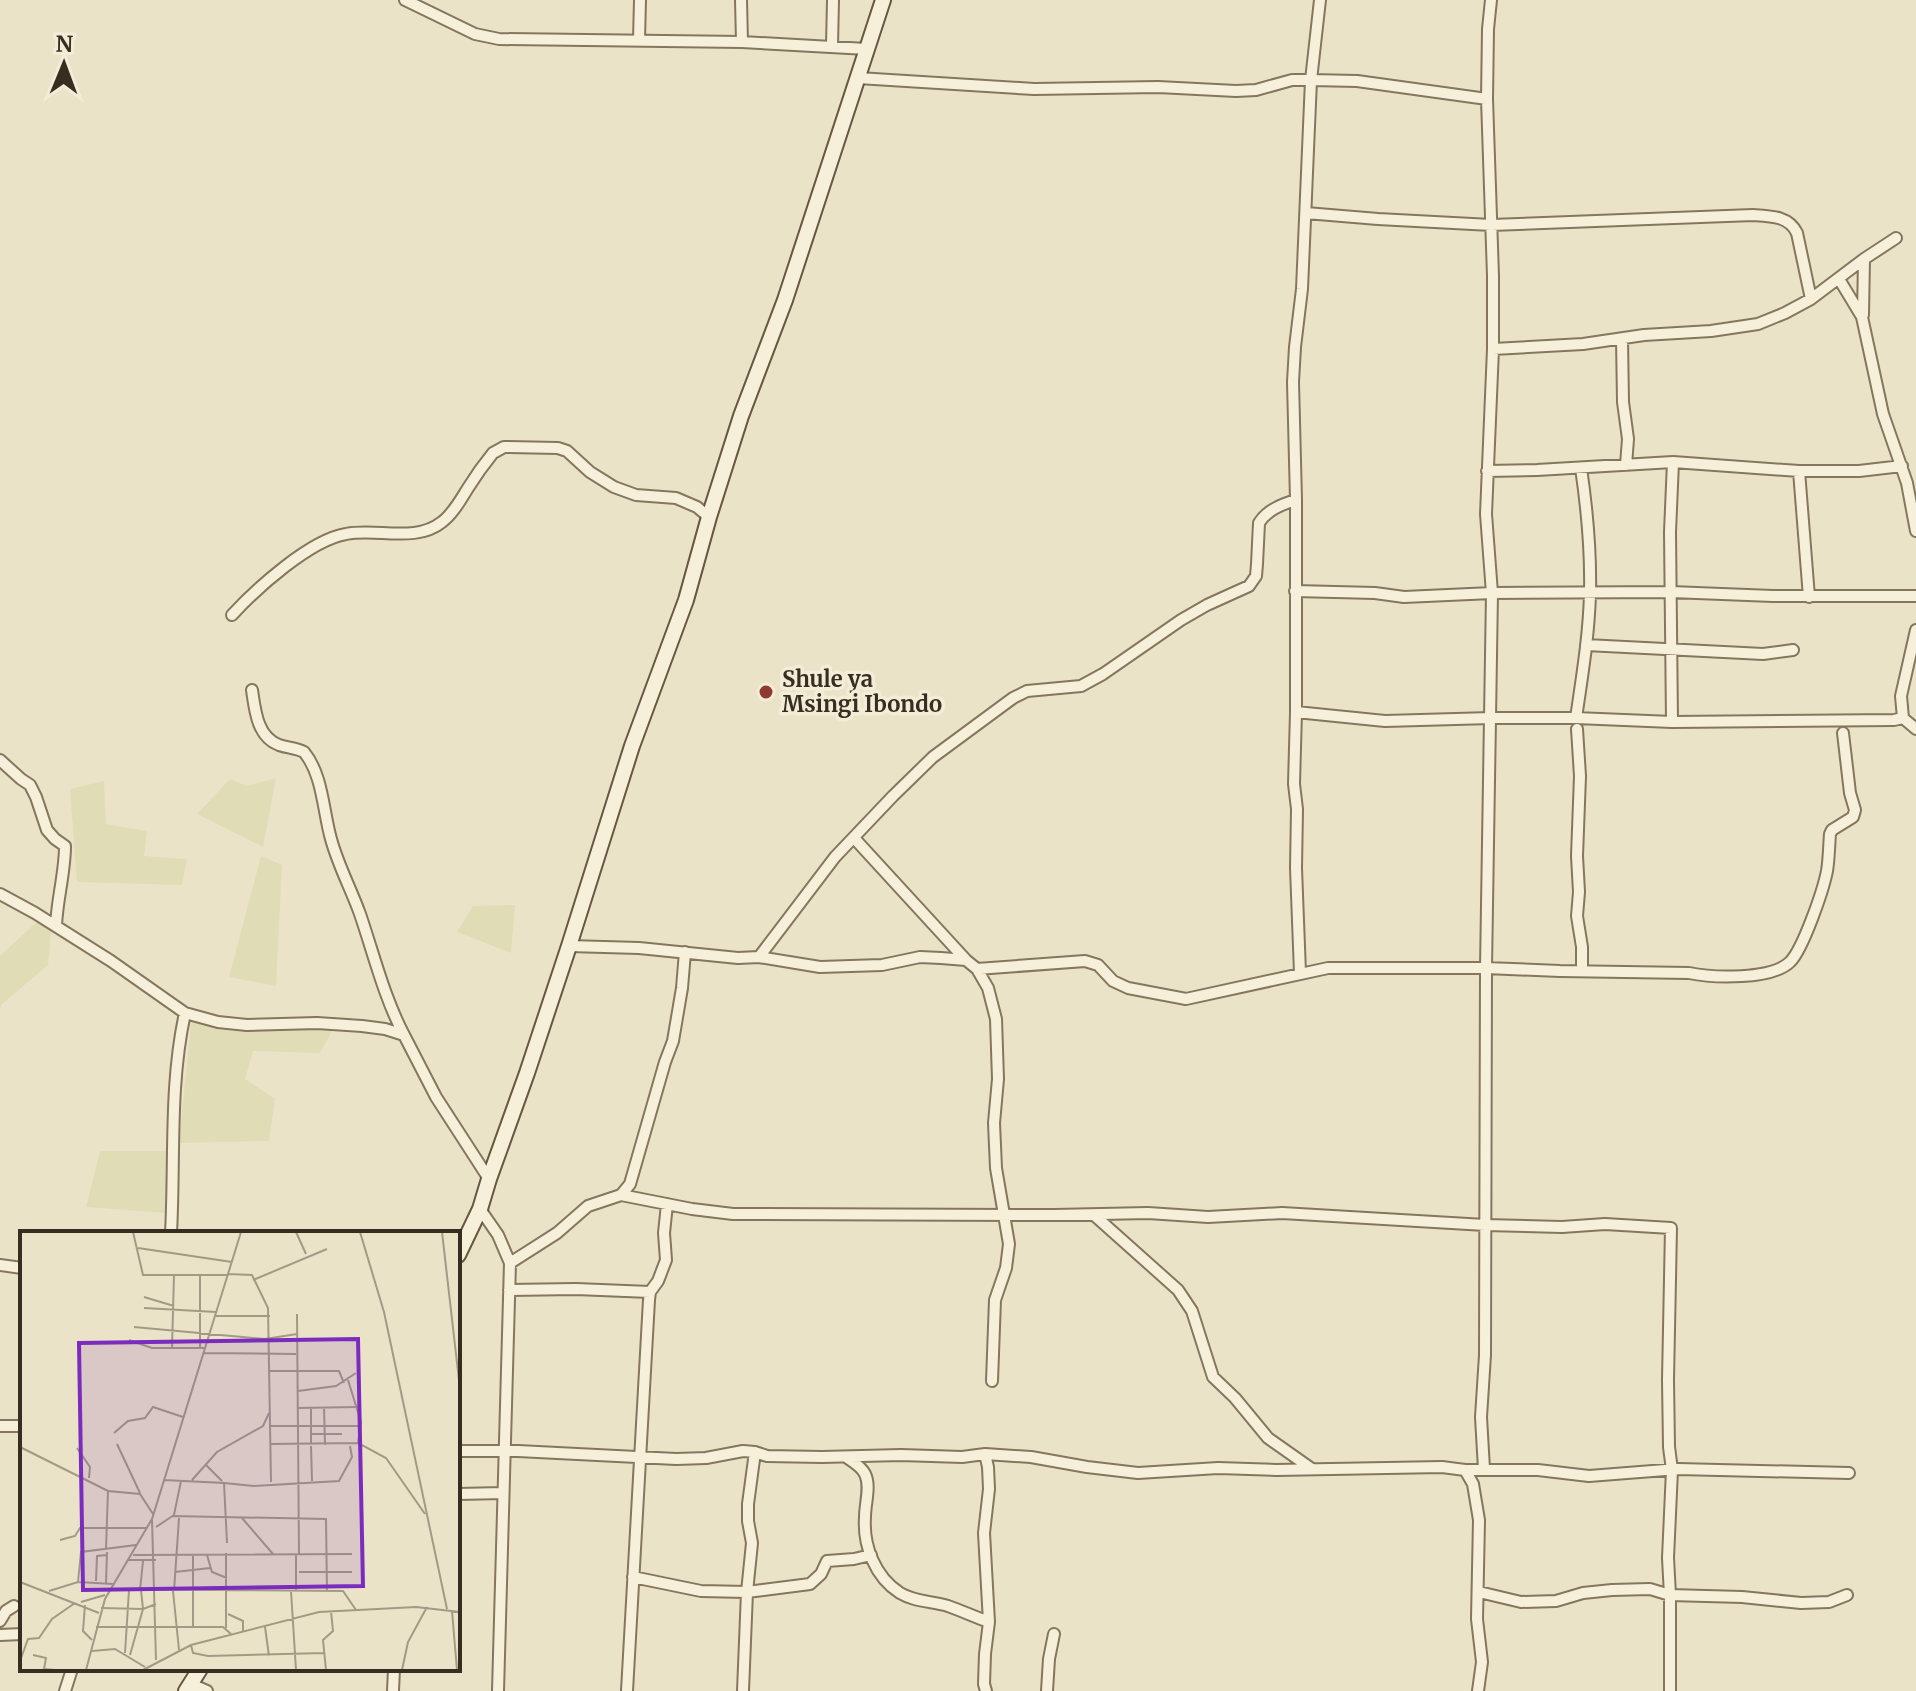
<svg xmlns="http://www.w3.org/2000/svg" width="1916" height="1691" viewBox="0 0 1916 1691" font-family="Merriweather,serif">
<rect width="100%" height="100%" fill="#ebe3c8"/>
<path fill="#e0dcb6" d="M276 778 263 847 197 814 230 779 247 786Z
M104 781 106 824 147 831 144 856 187 859 182 885 77 882 70 789Z
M261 856 282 865 276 986 229 977Z
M515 905 511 953 457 932 473 906Z
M41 918 52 923 48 965 1 1005 0 1010V956Z
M192 1013 334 1027 320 1053 253 1051 245 1079 275 1099 269 1141 179 1143Z
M100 1151H167V1213L86 1207Z"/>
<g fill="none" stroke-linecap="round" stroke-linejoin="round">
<g stroke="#85765e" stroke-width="14">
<path id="street" d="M405 0 475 34 499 39 742 42 867 49
M741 0 742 42
M639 40 640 0
M832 46 833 0
M858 78 1034 89 1158 87 1236 91 1256 90 1292 80H1311L1357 81 1487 99
M1306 213 1378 219 1491 225 1753 215C1771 216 1789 216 1797 233L1811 299
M1839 279 1862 317 1883 414 1907 483 1916 531
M1863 315 1864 259
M1622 339 1623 402 1628 439 1626 465
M1493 349 1583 344 1644 335 1711 331 1758 324 1785 313 1811 299 1864 259 1896 238
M1487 471 1537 470 1673 462 1799 471H1859L1902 466
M1799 471 1809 597
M1295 591 1375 593 1404 597 1492 593 1671 592 1773 596H1916
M232 615C257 588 310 540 346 534 377 528 416 543 442 522 453 514 461 499 468 488 476 475 484 464 493 453L504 447 558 448 567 451 590 472 614 487 636 495 676 498 697 507 709 517
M1916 630 1901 696 1903 718 1916 729
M1586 645 1763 654 1793 650
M252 690C255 710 257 737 279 745 288 748 296 748 304 752 323 775 323 811 331 839 338 865 351 889 360 914 374 955 384 997 404 1035
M1296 712 1385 721 1491 718H1576L1672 722 1894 720 1903 718
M1576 718C1582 677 1589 635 1590 593 1591 551 1587 509 1581 468
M1672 722 1670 532 1673 462
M1577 729 1580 776 1577 856 1579 892 1577 916 1582 947V971
M0 760 21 779 30 785 36 797 47 830 55 839 65 846C65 873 57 899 56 926
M854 838 966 960
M0 894 35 913 111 961 185 1013 218 1022 247 1025 317 1023 362 1026 385 1029 404 1035 436 1097 489 1179
M569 946 639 948 738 958 759 957 820 967 882 965 920 957 941 958 966 960 977 969 988 988 996 1019 998 1079 994 1123 996 1168 1009 1244 1006 1268 995 1300 992 1381
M759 957 835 857 893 796 933 757 1013 698 1027 691 1081 686 1103 674 1181 620 1207 605 1249 586 1256 576 1257 564 1259 523C1266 511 1282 504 1296 500
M977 969 1085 961 1098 965 1113 981 1128 988 1186 999 1328 968H1486L1560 971 1689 973C1713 978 1771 980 1790 962 1803 949 1823 891 1827 871 1829 859 1829 846 1830 834L1832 830 1853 817 1855 810 1850 793 1843 733
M1300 973 1296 868 1297 809 1294 784 1296 712V500L1293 382 1295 347 1302 289 1311 80 1320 0
M621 1195 692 1209 733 1214 1054 1215 1148 1213 1208 1217 1282 1213 1485 1225 1562 1227 1605 1224 1671 1228 1668 1380 1669 1447 1672 1470 1668 1558 1670 1595V1691
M480 1209 498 1235 510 1263 498 1691
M1094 1215 1178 1290 1192 1311 1213 1377 1235 1398 1268 1438 1312 1469
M171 1233C175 1160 169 1086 185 1013
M510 1263 557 1233 588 1206 621 1195 630 1184 665 1062 673 1041 682 988 685 952
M0 1265 22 1268
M509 1290 576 1289 650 1292
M0 1426H22
M458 1451H518L676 1459 706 1458 743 1451 755 1452 767 1456 822 1457 901 1455 962 1457 985 1454 1031 1457 1087 1467 1138 1473 1218 1468 1276 1470 1442 1467 1465 1470H1538L1589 1476 1678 1469 1849 1473
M985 1454 988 1467 989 1489 984 1533 989 1622 985 1654 984 1684 986 1691
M846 1457C853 1462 861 1466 865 1474 871 1486 865 1503 865 1517 863 1546 875 1577 900 1593 915 1602 931 1601 948 1606 962 1611 975 1617 989 1622
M1484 1469 1481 1417 1485 1355 1486 968 1492 593 1486 514 1493 349V276L1487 99 1488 29 1491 0
M1465 1470 1473 1484 1479 1520 1477 1619 1482 1662 1478 1691
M458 1494 503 1493
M633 1577 701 1591 747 1592 810 1584 821 1574 827 1561 854 1559 871 1555
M1479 1592 1521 1602 1556 1601 1583 1593 1612 1590 1650 1589 1670 1595 1742 1597 1801 1603 1829 1602 1847 1595
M0 1621 6 1611 14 1606
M0 1635 22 1634
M191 1684 207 1691
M65 1691 72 1669
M393 1691 394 1669
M627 1691 649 1300 650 1292 658 1281 666 1260 664 1233 667 1204
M743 1691 747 1592 752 1543 748 1521V1504L755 1452
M1047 1691 1049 1659 1054 1634"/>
</g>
<g stroke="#675741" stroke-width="18">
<path id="secondary" d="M458 1255 480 1209 489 1179 527 1073 569 946 632 746 686 600 709 517 741 416 785 300 883 0
M186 1691 200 1669"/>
</g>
<use href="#street" stroke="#f6f0da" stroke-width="10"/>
<use href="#secondary" stroke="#f6f0da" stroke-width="14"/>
</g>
<circle fill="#8f3934" stroke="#f3edd7" stroke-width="3" cx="766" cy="692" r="8"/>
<g text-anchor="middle" stroke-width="7" stroke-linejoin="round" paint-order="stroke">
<g font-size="22" font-weight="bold" fill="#372d21" stroke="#f3edd7" text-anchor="start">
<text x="782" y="687">Shule ya<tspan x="782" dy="25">Msingi Ibondo</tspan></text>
</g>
</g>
<g transform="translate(20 1231)">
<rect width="440" height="440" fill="#ebe3c8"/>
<path fill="none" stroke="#a39a85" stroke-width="2" d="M113 1 123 44H208M276 1 286 23M340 1 364 81 427 378M422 1 440 158M118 17 212 31M208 43 232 44 248 77 251 251M233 49 307 18M124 66 154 75M124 77 196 81M277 83 279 323M195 85H250M114 96 245 108 277 103M109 109 132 117H184M152 117 154 44M180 117V44M184 122 276 123M250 140H319L324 152M328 149 341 191 338 212 366 227 405 283M278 160 316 155 336 142M304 176 305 214M277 177 338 176M249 195H341M94 202 108 190 125 187 133 176 163 186M292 203H322M97 213 120 262M250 213 338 212M291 213V177M291 215 292 250M0 216 88 260 120 263 133 283M57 217 70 236 69 247M185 233 202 250M144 249 204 252 207 312M172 249 197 221 243 195 249 182M204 252 234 255 319 250 332 226 330 215M152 285 306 288 307 361M222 287 253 323M132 289 136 429M136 296 154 284 161 250M40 309 55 305 60 297H127M86 317 88 260M173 323V396M113 324 332 323M187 324 192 341 207 347M109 329H136M155 341 190 337M279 341H332M76 350 77 325 87 324M0 351 79 382M58 351 61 321 116 314M86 352 87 321M91 358 323 360 336 379M120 359 123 330M29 360 58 351 93 353M153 360 159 419M154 360 159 287M271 360 276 439M276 360V323M61 371 85 364M65 374 63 400 72 409M81 377 123 378 121 359M432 380 437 439M208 383 223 390V401M76 396H203L211 403M245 396 249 425M206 397V322M171 414 173 422 188 425 304 422M72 420 95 418 125 436M105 422 109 359M13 424 26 427 24 438 35 439M110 424 123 378 136 373M0 430 8 408 19 407 32 388 55 372M66 439 85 368 132 288 221 1M123 439 171 414 299 381 396 376 440 381M306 439 303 409 313 400 311 380M382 439 388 411 407 376"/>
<path fill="#7b2cbf" fill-opacity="0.15" stroke="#7b2cbf" stroke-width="4" d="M338 108 343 355 63 359 59 112Z"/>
<rect width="440" height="440" fill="none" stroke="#372d21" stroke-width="4"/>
</g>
<g transform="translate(64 64) rotate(1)" stroke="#f3edd7" stroke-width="6" paint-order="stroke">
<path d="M0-6L14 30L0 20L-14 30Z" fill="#372d21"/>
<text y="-12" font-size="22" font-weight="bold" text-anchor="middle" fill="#372d21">N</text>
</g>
</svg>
